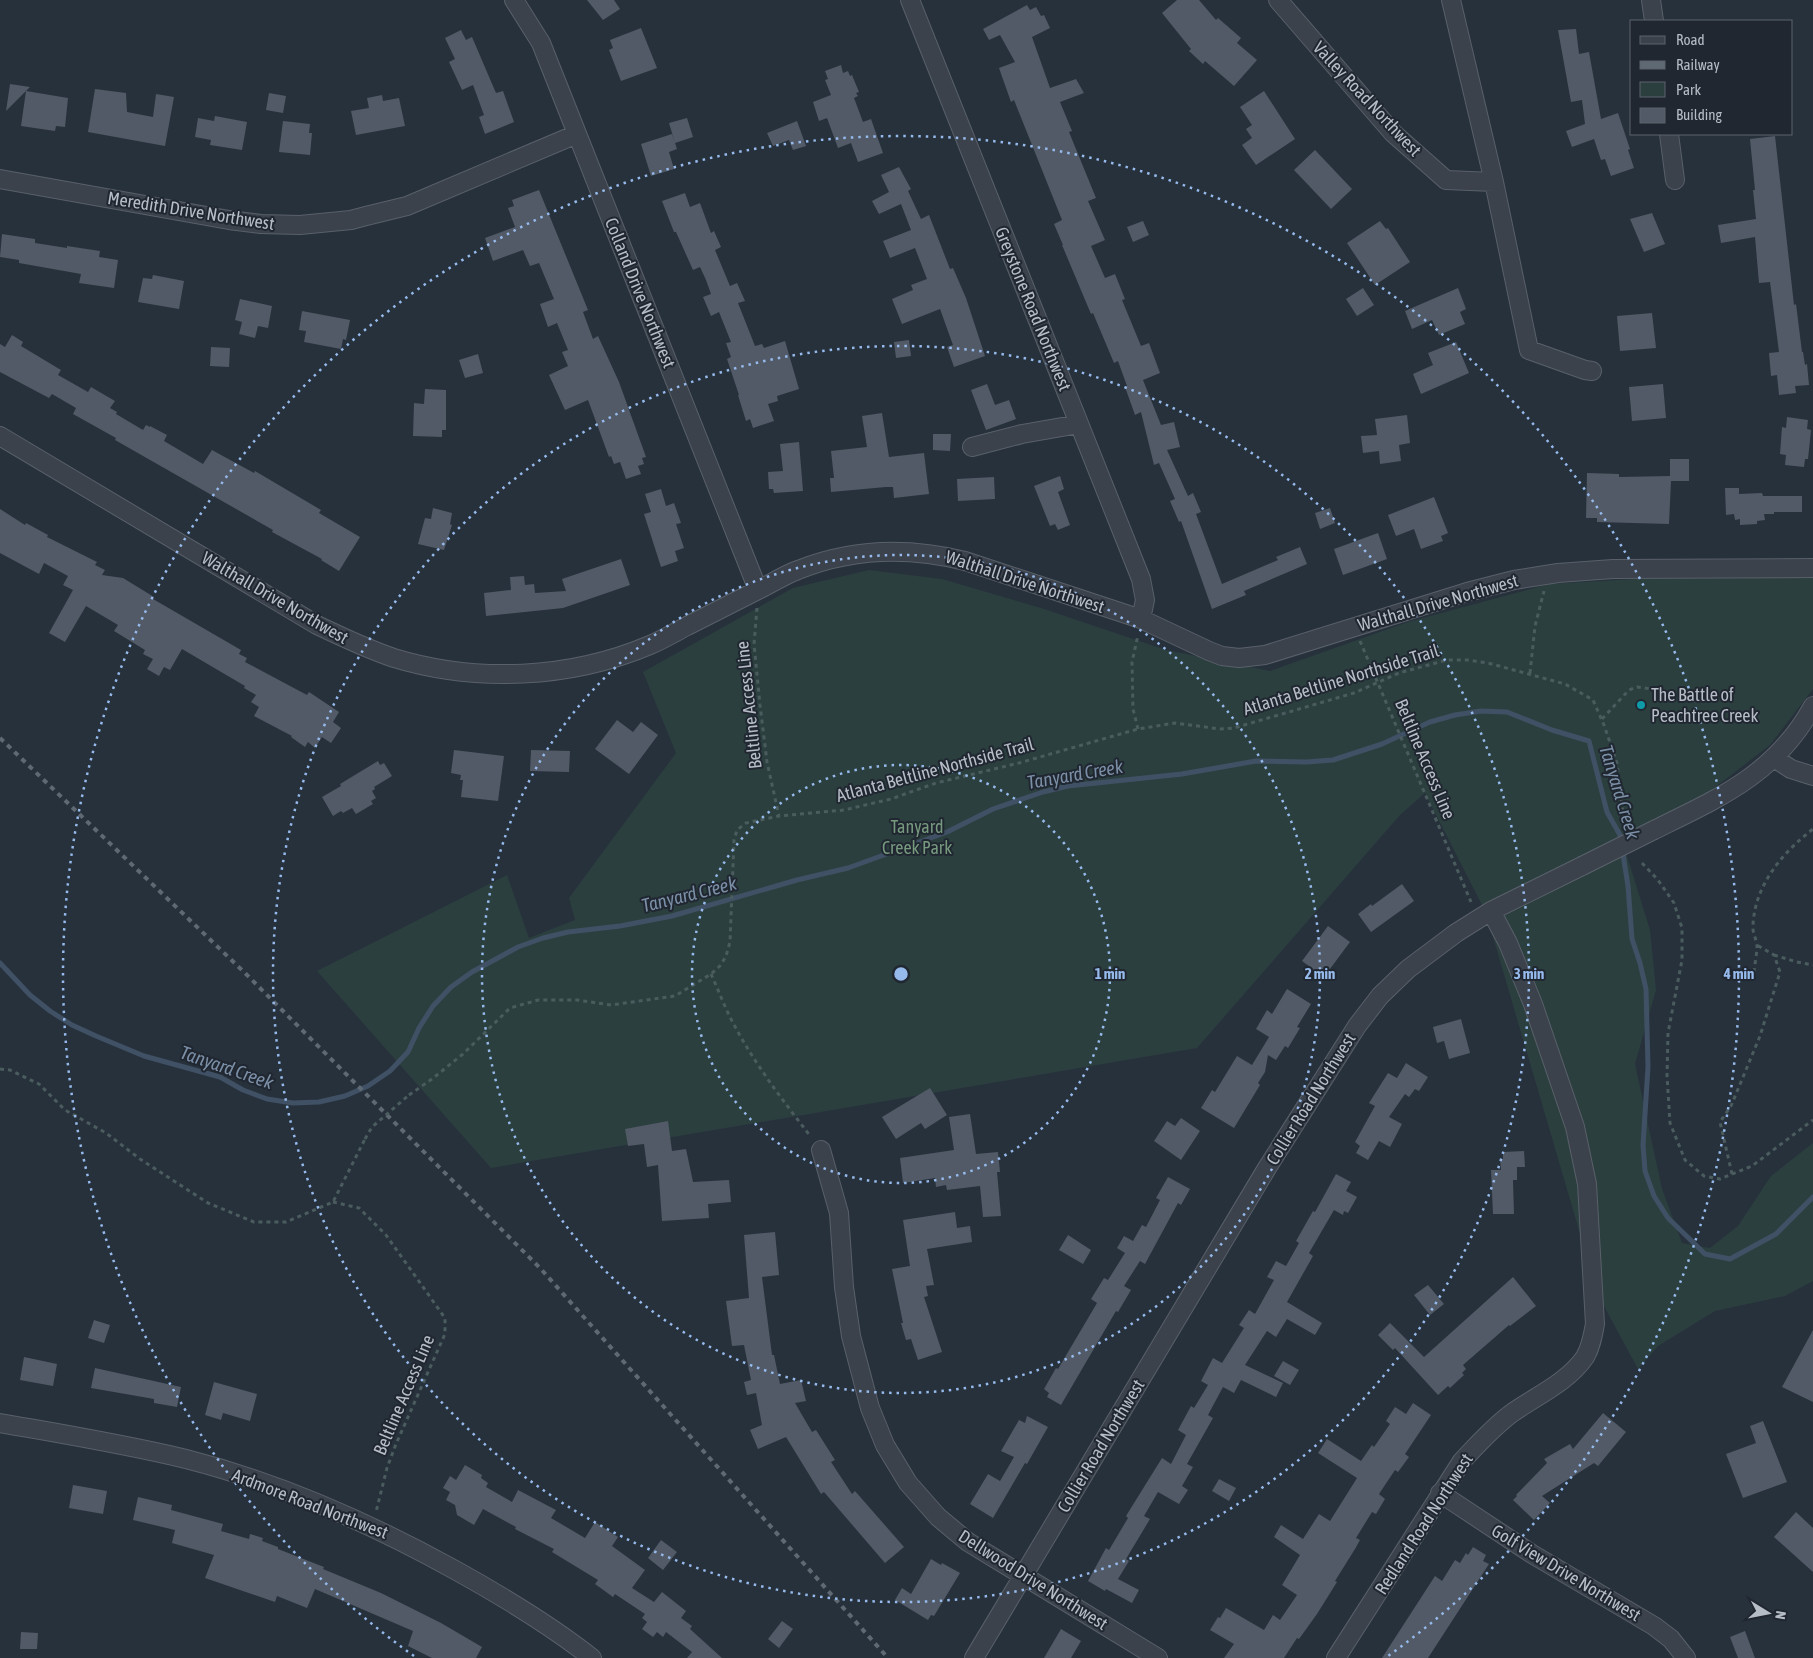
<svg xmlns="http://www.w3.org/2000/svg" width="1813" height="1658" viewBox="0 0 1813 1658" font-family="'Asap Condensed',sans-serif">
<rect width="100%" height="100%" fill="#27313c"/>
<path fill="#2c3f3f" d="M869 570 942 579 1044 609 1166 650 1270 671 1408 622 1549 584 1670 577 1813 573V689L1770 745 1683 812 1623 843 1650 930 1656 990 1635 1064 1662 1189 1682 1243 1710 1248 1738 1226 1771 1176 1813 1143V1281L1785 1296 1715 1311 1658 1346 1638 1369 1598 1295 1486 913 1425 793 1400 815 1197 1048 491 1168 317 971 507 875 529 938 575 920 569 898 676 753 643 672 793 588Z"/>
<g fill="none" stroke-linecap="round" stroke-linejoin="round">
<path stroke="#405165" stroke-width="5" d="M0 963 30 995 50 1011 72 1025 96 1036 144 1056 220 1077 243 1090 267 1099 293 1103 319 1102 345 1096 368 1086 390 1071 408 1052 419 1028 433 1006 451 987 472 972 518 947 543 938 568 932 620 926 672 916 797 880 848 868 947 832 993 809 1043 792 1068 786 1182 774 1256 761 1306 762 1333 760 1382 744 1430 722 1455 715 1481 711 1507 712 1552 730 1589 741 1607 812 1620 835 1628 886 1632 939 1640 963 1646 989 1648 1067 1643 1145 1645 1171 1654 1196 1668 1218 1705 1254 1730 1259 1776 1234 1813 1197"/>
</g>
<path fill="#515a66" d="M587 0H614L620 9 603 20Z
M1177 0H1199L1216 20 1218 18 1241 38 1237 43 1257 60 1234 86 1205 61 1203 64 1189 51 1191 49 1162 13Z
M1027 5 1030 10 1036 7 1041 16 1044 15 1050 28 1032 37 1050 88 1076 79 1084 93 1060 102 1072 131 1069 132 1096 198 1088 201 1105 240 1091 246 1105 278 1115 274 1125 299 1122 300 1141 346 1149 343 1160 373 1143 380 1161 425 1174 422 1180 447 1167 450 1188 496 1193 493 1201 512 1196 514 1222 584 1278 560 1276 557 1300 547 1307 564 1244 591 1246 595 1212 609 1181 521 1179 522 1170 501 1175 499 1159 463 1154 465 1141 412 1135 415 1125 387 1127 386 1118 361 1114 363 1093 313 1091 314 1062 245H1063L1054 224 1062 220 1014 100 1011 102 999 68 1015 62 1000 35 989 40 983 29Z
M641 28 657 68 621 81 609 50 613 48 610 40Z
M1576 29 1579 54 1589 52 1601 119 1618 113 1630 149 1628 150 1634 168 1611 176 1605 159 1601 160 1594 139 1572 147 1566 131 1585 124 1582 100 1571 102 1558 30Z
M461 30 466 40 472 37 496 93 503 91 514 122 485 134 479 117 484 115 473 85 462 90 449 62 455 59 445 38Z
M841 65 843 73 848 71 850 76 852 75 859 92 856 93 858 96 854 98 863 122 871 119 883 153 858 162 851 143 838 148 827 118 819 121 813 102 831 95 825 80 828 79 825 71Z
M10 84 30 87 6 111Z
M95 89 126 93 127 112 153 117 156 94 174 97 165 146 88 132Z
M26 91 68 98 65 127 56 126 55 131 21 126Z
M1264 91 1295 139 1256 165 1242 145 1252 138 1246 129 1252 125 1240 107Z
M269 93 286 96 283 113 266 110Z
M382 95 383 101 399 98 405 126 356 135 351 111 369 108 367 98Z
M215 116 247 122 242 150 210 145 211 140 195 137 198 118 214 121Z
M687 118 693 137 675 143 669 123Z
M283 121 310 124 309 133H312L310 155 279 152Z
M797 121 806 146 793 150 789 140 773 146 767 133Z
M672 134 677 149 669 152 674 169 651 176 641 144Z
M1775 136 1794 305 1796 304 1802 352H1803L1805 365 1807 364 1809 385 1795 386 1796 393 1779 395 1777 375 1771 376 1769 353 1779 352 1770 282 1759 283 1755 237 1721 243 1718 225 1756 219 1753 190H1755L1750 139Z
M1315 150 1352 189 1331 209 1294 170Z
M899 167 911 189 908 191 921 219 929 215 950 269 953 268 966 298 985 356 954 367 947 347 953 345 940 309 902 324 892 299 913 290 911 285 927 279 915 248 890 258 883 241 911 230 901 204 879 214 872 201 889 192 881 175Z
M539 190 588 310 583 312 593 339 598 336 619 382 646 457 642 458 644 464 638 466 641 474 626 479 620 462 614 464 611 456 609 457 588 400 565 410 549 375 568 366 562 352 568 350 557 323 548 327 540 304 554 299 539 263 530 266 523 250 493 261 485 238 515 227 508 208 514 206 512 200Z
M685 193 690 207 700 203 711 233 714 231 721 247 715 250 730 286 737 283 745 301 738 303 755 346 762 344 764 348 785 341 799 389 777 396 778 401 768 404 774 421 753 428 750 419 746 421 738 395H739L727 359 731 357 726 343 731 342 719 312 711 316 703 297 711 294 706 280 700 267 693 270 676 232H674L662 201Z
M1652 213 1665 244 1644 252 1630 219Z
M1143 221 1149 235 1133 242 1127 227Z
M1380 221 1386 229 1388 228 1410 262 1375 285 1347 243Z
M2 234 35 239V243L67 248V246L100 251 99 257 118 260 114 288 79 283 81 274 19 263V260L0 257Z
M153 275 184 281 179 309 138 302 143 278 152 279Z
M1363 288 1374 305 1357 316 1346 299Z
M1458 288 1466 309 1460 312 1465 324 1439 335 1432 320 1412 329 1405 311Z
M240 299 272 306 268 328 258 326 255 338 239 334 242 322 235 320Z
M302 311 350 320 346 340 343 339 341 349 304 342 306 331 299 330Z
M1652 313 1656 348 1620 351 1617 316Z
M12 335 23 342 21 346 61 370 58 375 88 392 91 387 115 401 110 408 117 412 116 414 143 430 146 425 150 427V426L167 435 164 441 203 464 212 450 254 473 255 471 321 510 319 513 360 537 339 571 321 560 322 559 272 532 273 530 115 440 116 438 73 414 76 408 52 394 49 398 0 372V344L5 347Z
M909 340 911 356 896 358 894 342Z
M1456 342 1469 373 1421 394 1413 374 1433 365 1428 353Z
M211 347 230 348 229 367 210 366Z
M478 354 483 373 465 378 459 360Z
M987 384 995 405 1009 400 1016 419 986 430 971 390Z
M1663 384 1666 418 1632 421 1629 387Z
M425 389 446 390V430H442V437L413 436 414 403 424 404Z
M882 413 889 457 924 453 929 494 894 498 893 487H886L831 492 830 478H834L831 451 867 447 862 416Z
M1407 415 1410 443 1399 445 1401 461 1380 464 1379 451 1363 453 1361 436 1377 435 1375 419Z
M1787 417 1808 420 1807 429 1811 430 1810 440 1808 459H1805L1804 467 1785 465 1786 455 1780 454 1782 427 1786 428Z
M933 434H951L950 451 933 450Z
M799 442 803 491 774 493 773 489H769L768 472 783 471 780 444Z
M1670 459H1689V481H1671L1669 524 1597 522V518H1586L1587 473 1619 474V477L1670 476Z
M1060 476 1064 489 1058 492 1070 525 1058 530 1055 524 1050 526 1034 486Z
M994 477 995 499 958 501 957 479Z
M1725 488H1739V494L1762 493 1763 496H1802V512H1774V514H1764L1765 520 1757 521V524L1740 525V519L1735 520 1734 514 1726 515Z
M661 489 666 506 674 503 681 523 676 524 684 548 675 551 678 561 661 567 644 514 651 512 645 494Z
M1434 497 1448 533 1441 536 1443 541 1421 549 1414 529 1396 536 1388 515Z
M433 508 452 513 450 524 452 525 444 550 418 544 425 518 431 519Z
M1330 508 1335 523 1320 529 1315 513Z
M0 509 25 525 26 523 48 535 47 537 97 562 95 565 105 570 102 575 123 578 154 597 153 599 241 650 239 654 247 658 245 662 307 695 309 692 339 712 333 722 341 728 331 743 322 737 315 748 308 742 305 747 291 737 292 736 254 716 259 707 251 702 256 695 244 688 245 686 182 649 170 670 164 667 159 676 147 669 153 659 143 654 145 650 114 631 118 625 86 606 65 642 49 633 73 590 63 585 68 576 44 563 39 574 0 553Z
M1378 533 1387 559 1343 575 1334 549Z
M621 559 630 585 563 608 486 616 484 593 511 590 510 577 524 576 525 585 534 584 535 593 566 591 562 579Z
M617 720 633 732 641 722 658 735 629 774 595 749Z
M454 750 504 756 498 801 461 797 463 780H460L461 775 451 773Z
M531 750 570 751 569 772 530 771Z
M378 761 380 765 384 763 392 776 374 787 375 789 372 791 376 798 371 801 373 804 356 814 352 808 343 813 341 811 333 816 322 797 341 786 340 784Z
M1402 884 1414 901 1371 932 1358 914 1371 904 1372 906Z
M1328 926 1350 942 1324 977 1302 961Z
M1287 989 1311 1004 1297 1027 1300 1028 1288 1048 1285 1046 1276 1060 1268 1055 1265 1072 1258 1083 1260 1085 1234 1128 1201 1108 1212 1090 1215 1092 1237 1056 1252 1065 1269 1037 1256 1029 1267 1010 1272 1014Z
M1461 1019 1470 1053 1449 1059 1444 1041 1437 1043 1433 1027Z
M1406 1063 1428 1077 1419 1091 1415 1089 1409 1097 1405 1094 1389 1117 1402 1124 1390 1147 1379 1141 1368 1160 1356 1153 1360 1146 1355 1142 1375 1106 1369 1103 1388 1073 1397 1078Z
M930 1088 947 1115 925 1129 921 1123 896 1139 882 1117Z
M970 1114 976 1154 998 1152 1000 1172H997L1001 1216 983 1217 980 1186 947 1190 946 1185 936 1187 935 1178 903 1183 900 1158 954 1150 949 1117Z
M1181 1118 1200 1131 1181 1160 1154 1141 1167 1121 1175 1126Z
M668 1121 672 1151 686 1149 693 1182 729 1180 731 1202 708 1204 709 1218 662 1221 658 1165 647 1167 644 1144 628 1146 625 1129Z
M1524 1151 1525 1167H1517V1180H1513L1514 1214H1493L1491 1170H1501L1500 1159H1503V1152Z
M1336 1174 1351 1182 1346 1191 1357 1197 1348 1213 1344 1211 1343 1215 1334 1210 1309 1253 1313 1256 1287 1302 1322 1323 1315 1335 1287 1319 1276 1337 1267 1331 1245 1365 1283 1383 1276 1397 1241 1380 1234 1393 1223 1387 1208 1415 1213 1418 1187 1464 1193 1467 1182 1486 1188 1490 1179 1504 1158 1492 1144 1516 1150 1519 1126 1559 1129 1561 1118 1579 1139 1590 1132 1603 1106 1589 1105 1591 1088 1581 1106 1548 1109 1550 1128 1518 1126 1516 1162 1458 1171 1464 1186 1435 1178 1430 1191 1406 1194 1408 1208 1385 1201 1381 1213 1358 1222 1363 1244 1328 1239 1325 1249 1310 1255 1314 1274 1280 1267 1277 1276 1261 1286 1266 1299 1243 1296 1241 1313 1211 1315 1212Z
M1168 1177 1190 1189 1181 1205 1178 1203 1145 1264 1140 1261 1124 1286 1131 1290 1118 1312 1116 1311 1061 1405 1047 1397 1049 1393 1044 1389 1056 1368 1058 1369 1097 1303 1091 1299 1104 1278 1108 1280 1125 1253 1117 1248 1124 1236 1133 1241 1142 1225 1146 1227 1160 1200 1156 1198Z
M955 1212 957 1228 970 1226 972 1242 927 1249 934 1285 926 1286 928 1296 924 1297 942 1352 918 1360 911 1339 906 1340 901 1323H903L892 1269 910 1266 903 1220Z
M775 1232 779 1275 762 1277 772 1355H774L780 1384 801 1380 806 1401 795 1403 812 1432 816 1430 835 1460 831 1462 852 1494 855 1491 904 1547 885 1563 824 1492 821 1494 786 1437 758 1449 750 1430 762 1425 756 1393 747 1395 744 1382 751 1380 744 1345 732 1346 726 1301 749 1298 744 1235Z
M1068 1235 1091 1250 1083 1264 1059 1250Z
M1513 1277 1536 1306 1510 1326 1509 1325 1463 1365 1466 1369 1462 1373 1464 1375 1450 1388 1448 1386 1438 1395 1395 1348 1393 1350 1378 1335 1390 1323 1424 1357Z
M1428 1285 1444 1304 1430 1315 1414 1295Z
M94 1320 110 1325 104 1343 88 1338Z
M1813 1330V1402L1782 1387Z
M24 1357 57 1364 53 1386 20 1380Z
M1283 1361 1299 1370 1290 1385 1274 1376Z
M95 1368 181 1387 177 1407 154 1403V1399L91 1388Z
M214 1382 257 1394 250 1421 223 1413 221 1420 205 1415Z
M1413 1403 1431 1415 1405 1454 1409 1457 1398 1472 1395 1470 1379 1494 1385 1499 1376 1514 1372 1512 1356 1538 1360 1540 1355 1549 1335 1581 1337 1582 1317 1614 1299 1639 1297 1638 1284 1658H1224L1234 1644 1210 1630 1218 1617 1220 1618 1226 1608 1264 1630 1273 1615 1280 1620 1297 1595 1282 1585 1300 1555 1274 1537 1281 1525 1303 1539 1319 1514 1330 1521 1357 1478 1318 1453 1327 1439 1361 1461 1372 1445 1374 1447 1390 1424 1386 1421 1395 1407 1406 1414Z
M1603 1413 1626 1432 1598 1466 1594 1463 1542 1496 1550 1503 1534 1520 1513 1500 1517 1496 1516 1495 1547 1463 1544 1459 1570 1444 1573 1449Z
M1027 1416 1048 1427 1027 1464 1025 1463 993 1518 970 1504 988 1474 1000 1481 1014 1457 1001 1451 1019 1420 1025 1423Z
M1763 1421 1787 1482 1743 1498 1726 1454 1756 1443 1750 1426Z
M465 1465 482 1475 481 1478 488 1483 486 1487 512 1502 518 1490 556 1510 551 1518 585 1538 595 1522 618 1537 612 1546 645 1570 632 1588 654 1602 662 1592 686 1611 681 1618 692 1626 690 1629 722 1658H687L692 1652 666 1632 663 1637 657 1632 653 1637 642 1629 647 1622 642 1618 645 1614 615 1594 613 1597 595 1584 598 1580 552 1552 554 1549 515 1529 516 1527 483 1509 474 1525 457 1515 455 1505 446 1500 450 1492 443 1488 450 1476 456 1480Z
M1219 1479 1236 1488 1229 1501 1212 1491Z
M73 1485 107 1491 103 1514 69 1508Z
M138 1497 172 1505 171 1510 223 1524 221 1531 249 1539 250 1534 263 1538 262 1541 278 1547V1549L324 1567 323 1569 381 1593 441 1623 482 1647 476 1658H432L408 1646 413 1631 315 1589 307 1608 277 1596 275 1602 205 1578 214 1555 172 1543 175 1530 133 1520Z
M1796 1512 1813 1528V1572L1774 1537Z
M661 1540 677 1552 663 1570 648 1558Z
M1473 1547 1486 1555 1483 1561 1489 1564 1428 1658H1382L1435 1576 1442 1581 1455 1560 1460 1563 1466 1553 1468 1555Z
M931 1559 941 1565 942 1563 960 1573 934 1616 931 1615 928 1620 895 1600 902 1588 911 1594Z
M782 1621 793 1629 779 1648 768 1639Z
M1061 1629 1081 1641 1071 1658H1044Z
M1745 1631 1755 1658H1738L1730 1637Z
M21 1632 38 1633 37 1649H20Z"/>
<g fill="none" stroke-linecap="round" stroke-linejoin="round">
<g stroke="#59606a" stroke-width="20">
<path id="minor" d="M514 0 541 43 758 590
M910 0 1141 579 1145 600 1141 619
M1278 0 1393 133 1446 180 1494 182
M1451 0 1494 182 1529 350 1585 370 1592 371
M1651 0 1654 21
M1669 134 1675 180
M0 179 229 220 261 224 300 225 351 220 366 216 407 206 577 134
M0 436 317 625C342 637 367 649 394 658 476 683 570 679 650 645 662 640 674 633 687 626 713 613 738 600 764 587 775 581 787 574 798 570 853 548 909 547 965 561L1141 619 1209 651 1222 656 1239 658 1265 655 1467 592 1514 580 1558 573 1613 569 1813 568
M972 447 1022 434 1079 424
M1774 758 1791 769 1813 776
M1654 830C1719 798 1776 774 1813 706
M821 1150 839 1213 844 1287 851 1336 870 1408 885 1445 908 1483 938 1517 968 1542 1158 1658
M0 1423C62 1434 124 1444 186 1459 280 1483 370 1523 455 1570 502 1596 549 1624 592 1658
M1440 1493 1532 1554 1654 1626 1671 1639 1686 1658
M974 1658 1267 1168 1357 1026 1380 996 1408 969 1456 933 1491 911 1582 866
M1336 1658 1462 1461C1478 1444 1493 1427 1512 1413 1536 1396 1568 1382 1585 1357 1591 1347 1593 1335 1595 1324L1587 1184 1575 1127 1533 1004 1508 943 1491 911"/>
</g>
<path stroke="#4b5c5e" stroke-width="3" stroke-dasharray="4 4" stroke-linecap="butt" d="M757 608 754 644 760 705 767 762 779 816
M1360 641 1471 902
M1530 673 1535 626 1544 591
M1602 719 1629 690 1637 687 1666 691
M1138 729 1133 709 1132 662 1138 635
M1642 863 1658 880 1674 903 1682 928V960L1668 1033 1667 1076 1670 1123 1685 1160 1704 1176 1720 1179 1752 1166 1813 1120
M1774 955 1797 962 1813 965
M1754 972C1755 963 1757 953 1757 945 1756 938 1752 932 1753 925 1755 885 1782 853 1813 829
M711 974C717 987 722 1000 728 1013 750 1058 781 1098 811 1137
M0 1069 10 1070 39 1084 65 1110 106 1133 140 1159 208 1203 254 1222H286L333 1202 365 1139
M409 1095 432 1079 463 1054 510 1008 538 1000H577L611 1005 675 996 711 974 721 965 726 956 730 942 734 840 737 830 746 823 779 816 844 810 891 799 936 783 1019 763 1138 729 1175 723 1220 729 1234 728 1354 693 1399 673 1447 660H1467L1488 663 1565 684 1593 700 1604 725 1617 763 1623 814
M1732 1174 1720 1122 1731 1106 1760 1036 1780 972 1774 955 1757 945
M333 1202 359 1208 386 1235 445 1318V1334L396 1444 387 1468 376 1512"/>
<use href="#minor" stroke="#3b424c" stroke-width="18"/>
<path stroke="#5f6974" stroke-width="4" stroke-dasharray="5 5" stroke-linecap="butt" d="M0 738 246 974 540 1268 888 1658"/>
<g stroke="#59606a" stroke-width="20" stroke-linecap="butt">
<path id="minor-bridge" d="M1582 866 1654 830"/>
</g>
<path stroke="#4b5c5e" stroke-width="3" stroke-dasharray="4 4" stroke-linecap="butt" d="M365 1139 372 1127 409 1095"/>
<use href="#minor-bridge" stroke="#3b424c" stroke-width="18"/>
</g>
<g fill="none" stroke="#96baec" stroke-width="2.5" stroke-dasharray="2.5 5">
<circle cx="901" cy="974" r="209"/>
<circle cx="901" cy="974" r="419"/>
<circle cx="901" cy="974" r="628"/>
<path d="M414 1656A838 838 0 1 1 1388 1656"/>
</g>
<circle fill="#0f9aa8" stroke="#202731" stroke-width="2" cx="1641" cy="705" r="5"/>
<g text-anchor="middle" stroke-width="4" stroke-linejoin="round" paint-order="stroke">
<g font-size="18" fill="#b7bdc7" stroke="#202731">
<text transform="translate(1367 99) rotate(47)" y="6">Valley Road Northwest</text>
<text transform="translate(191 211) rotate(9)" y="6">Meredith Drive Northwest</text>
<text transform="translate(640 293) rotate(68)" y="6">Colland Drive Northwest</text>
<text transform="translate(1033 309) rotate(68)" y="6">Greystone Road Northwest</text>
<text transform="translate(1025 582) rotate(18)" y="6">Walthall Drive Northwest</text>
<text transform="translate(275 598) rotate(30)" y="6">Walthall Drive Northwest</text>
<text transform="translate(1438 603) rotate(-16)" y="6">Walthall Drive Northwest</text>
<text transform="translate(1341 680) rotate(-17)" y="6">Atlanta Beltline Northside Trail</text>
<text transform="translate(749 705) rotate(-96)" y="6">Beltline Access Line</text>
<text transform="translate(1425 759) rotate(67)" y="6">Beltline Access Line</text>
<text transform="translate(935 770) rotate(-15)" y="6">Atlanta Beltline Northside Trail</text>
<text transform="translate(1311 1099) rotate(-58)" y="6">Collier Road Northwest</text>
<text transform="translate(404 1395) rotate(-67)" y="6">Beltline Access Line</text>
<text transform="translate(1101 1446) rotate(-59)" y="6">Collier Road Northwest</text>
<text transform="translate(310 1504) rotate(21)" y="6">Ardmore Road Northwest</text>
<text transform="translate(1424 1524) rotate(-57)" y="6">Redland Road Northwest</text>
<text transform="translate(1566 1573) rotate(31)" y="6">Golf View Drive Northwest</text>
<text transform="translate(1033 1580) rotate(32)" y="6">Dellwood Drive Northwest</text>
</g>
<g font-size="18" fill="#b7bdc7" stroke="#202731" text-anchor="start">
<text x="1651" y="701">The Battle of<tspan x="1651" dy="21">Peachtree Creek</tspan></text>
</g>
<g font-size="18" fill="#779a7f" stroke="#202731">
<text x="917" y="833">Tanyard<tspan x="917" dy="21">Creek Park</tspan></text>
</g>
<g font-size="19" font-style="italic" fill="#7b8fa7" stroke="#202731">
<text transform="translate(1075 774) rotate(-10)" y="7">Tanyard Creek</text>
<text transform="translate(1620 792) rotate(73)" y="7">Tanyard Creek</text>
<text transform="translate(689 894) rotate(-14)" y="7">Tanyard Creek</text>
<text transform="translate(227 1067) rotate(19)" y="7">Tanyard Creek</text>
</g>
</g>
<circle cx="901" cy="974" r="8" fill="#96baec" stroke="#202731" stroke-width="2.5"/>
<g font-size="15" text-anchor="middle" font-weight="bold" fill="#96baec" stroke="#202731" stroke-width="4" stroke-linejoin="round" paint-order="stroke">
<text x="1110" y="979">1 min</text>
<text x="1320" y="979">2 min</text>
<text x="1529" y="979">3 min</text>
<text x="1739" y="979">4 min</text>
</g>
<rect x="1630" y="20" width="162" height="115" fill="#202731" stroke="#5c636d"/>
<rect x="1640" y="36" width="25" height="8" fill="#3b424c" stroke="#5c636d"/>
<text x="1676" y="45" font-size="15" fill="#b7bdc7">Road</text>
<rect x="1640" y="61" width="25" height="8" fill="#5f6974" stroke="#5c636d"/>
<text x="1676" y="70" font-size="15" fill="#b7bdc7">Railway</text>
<rect x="1640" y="82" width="25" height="15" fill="#2c3f3f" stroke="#5c636d"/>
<text x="1676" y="95" font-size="15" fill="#b7bdc7">Park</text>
<rect x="1640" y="108" width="25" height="15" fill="#515a66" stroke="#5c636d"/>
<text x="1676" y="120" font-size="15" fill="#b7bdc7">Building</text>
<g transform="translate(1768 1613) rotate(100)" stroke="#202731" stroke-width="4" paint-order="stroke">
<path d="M0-4L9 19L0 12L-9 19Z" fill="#b7bdc7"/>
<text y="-8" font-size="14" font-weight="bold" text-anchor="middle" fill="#b7bdc7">N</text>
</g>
</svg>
